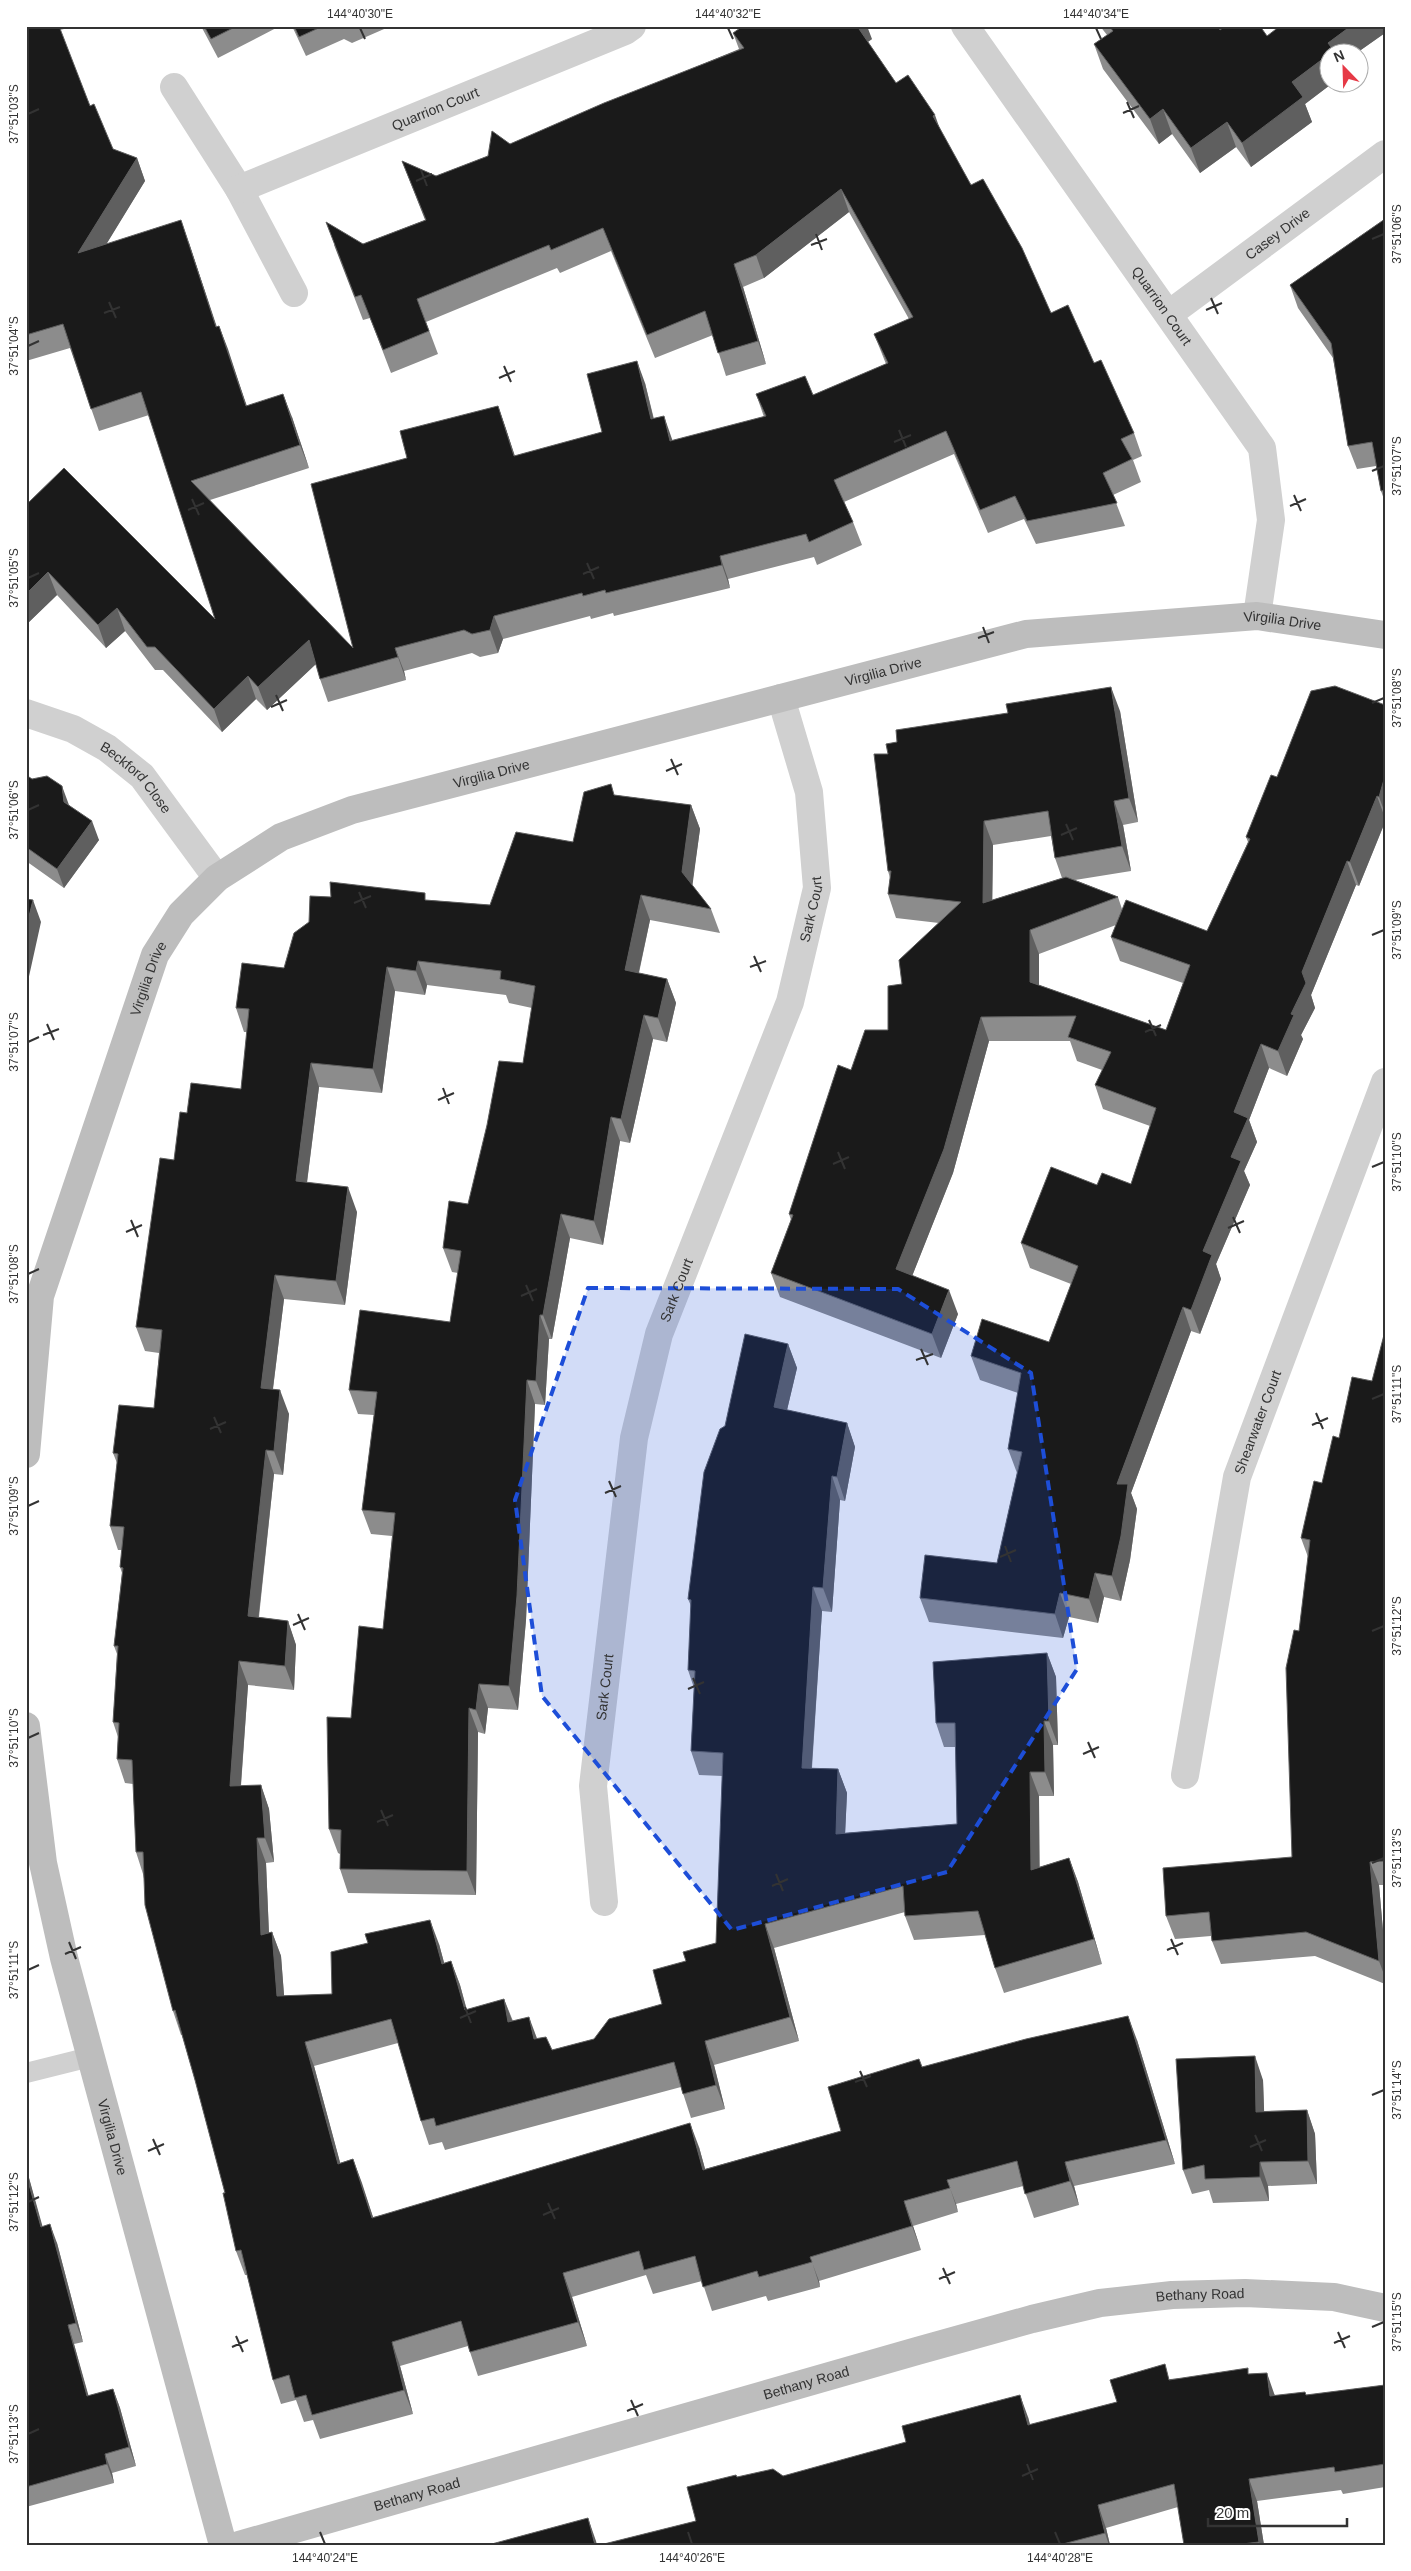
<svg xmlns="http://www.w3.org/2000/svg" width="1411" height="2571" viewBox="0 0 1411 2571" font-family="Arial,sans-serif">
<rect width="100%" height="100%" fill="#fff"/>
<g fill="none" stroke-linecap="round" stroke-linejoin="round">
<path stroke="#d0d0d0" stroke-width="20" d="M26 2073 90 2057"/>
<g stroke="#d0d0d0" stroke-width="28">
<path id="s1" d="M965 26 1262 448 1271 520 1257 616"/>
<path d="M174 87 239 189 294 293"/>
<path id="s2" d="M239 189 625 31 632 26"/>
<path id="s3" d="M1169 314 1385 154"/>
<path id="s4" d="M26 713 73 729 107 748 142 776 217 878"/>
<path id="s5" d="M1185 1775 1237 1477 1385 1082"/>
<path id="s6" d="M604 1902 593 1786 634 1438 659 1334 790 1002 817 888 809 792 781 698"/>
</g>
<g stroke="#bdbdbd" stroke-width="28">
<path id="s7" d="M26 1454 40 1296 155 955 181 914 217 878 281 837 352 810 1026 634 1257 616 1385 635"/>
<path id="s8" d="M26 1726 43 1863 64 1958 223 2545"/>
<path id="s9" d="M239 2545 917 2351 1032 2319 1100 2303 1172 2295 1245 2293 1334 2297 1385 2308"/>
</g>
</g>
<path fill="#8c8c8c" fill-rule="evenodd" d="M26 26H63L64 29 60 30 90 106 113 149 137 158 145 181 106 244 189 243 217 327 219 326 247 406 292 417 309 468 210 500 353 648 407 458 498 406 506 429 515 456 602 432 645 383 654 419 672 441 764 417 756 394 813 395 886 364 874 334 909 319 849 212 764 278 743 287 766 364 726 376 713 335 655 358 611 251 560 273 557 268 426 322 438 354 391 373 370 318 363 320 334 245 363 244 425 220 402 161 436 176 488 156 510 144 739 49 733 33 872 39 868 42 896 83 940 130 971 185 1051 313 1094 363 1134 433 1142 456 1133 460 1141 482 1113 495 1125 526 1036 544 1024 519 988 533 954 454 844 502 853 522 862 545 817 565 814 557 728 579 730 588 614 616 613 613 591 619 590 616 503 639 498 653 480 657 472 653 404 671 406 680 328 702 320 679 316 664 267 710 256 699 222 732 163 670H155L125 631 106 648 57 595 29 622 26 619V505L215 619 149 415 99 431 70 348 26 361Z
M201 26H280L218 58Z
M292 26H391L352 43 344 39 306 56Z
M1100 26H1218L1220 30 1267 36 1385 26V33L1358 52H1328V82H1334L1305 104 1312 122 1251 167 1236 147 1200 173 1172 134 1159 144 1103 69 1094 44 1107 35Z
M1385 219V502L1381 491 1376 466 1357 469 1348 446 1333 358 1298 308 1290 285Z
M1385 705V822L1359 886 1356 885 1311 995 1315 1008 1301 1035 1303 1039 1287 1076 1269 1068 1249 1120 1257 1142 1244 1171 1250 1185 1216 1264 1221 1279 1200 1334 1191 1331 1131 1493 1137 1509 1130 1560 1121 1601 1104 1597 1098 1623 1069 1617 1063 1638 929 1622 920 1598 997 1563 1017 1473 1008 1449 1018 1393 980 1380 971 1356 1049 1342 1071 1284 1030 1268 1021 1243 1097 1185 1131 1184 1150 1126 1103 1109 1095 1085 1102 1070 1077 1061 1070 1041H989L953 1173 912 1276 958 1314 941 1358 780 1297 771 1273 791 1220 789 1214 851 1070 888 1030 902 984 939 923 896 918 888 894 890 878 888 871V754L1120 711 1138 822 1123 825 1131 871 1075 880 1118 897 1122 909 1207 931 1248 842 1246 837 1277 777ZM1051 836 1055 858 1062 878 992 900 993 845ZM1116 925 1111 937 1120 961 1183 983 1166 1030 1039 985V954Z
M26 775 69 805 99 840 64 888 26 861Z
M615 795 691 805 700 829 692 885 711 909 720 933 650 920 639 973 667 979 676 1003 667 1042 653 1039 630 1143 620 1141 603 1245 570 1238 552 1339H549L545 1405 535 1404 526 1620 518 1710 488 1708 485 1734 478 1732 476 1895 348 1893 340 1869V1854L338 1853 329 1829 351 1718 383 1629 392 1536 371 1534 362 1510 374 1415 358 1414 349 1390 450 1322 458 1273 452 1272 443 1248 468 1204 523 1063 532 1008 509 1003 506 995 427 985 425 995 395 991 382 1093 319 1087 307 1183 357 1212 345 1305 284 1299 273 1389 289 1414 283 1475 274 1474 259 1617 288 1621 296 1645 294 1690 248 1685 241 1786 261 1785 269 1809 274 1862 266 1863 269 1933 272 1932 281 1956 284 1996 332 1994 439 1944 444 1963 451 1961 460 1985 467 2010 504 1999 513 2021 552 2050 594 2039 662 2004 686 1961 716 1943 723 1776 699 1775 691 1751 694 1688 688 1670 691 1606 688 1599 725 1426 788 1344 797 1368 787 1410 847 1423 855 1447 845 1501 840 1500 832 1612 822 1611 812 1768 838 1769 847 1793 845 1833 957 1824 956 1747H944L936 1723 1047 1653 1056 1677 1058 1745H1053L1054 1796H1039V1867L1069 1858 1078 1882 1102 1964 1004 1993 995 1968 985 1935 914 1940 905 1916V1912L774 1948 799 2041 714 2065 725 2109 691 2118 681 2087 445 2150 442 2142 429 2145 421 2121 398 2043 314 2066 340 2163 353 2159 373 2217 699 2147 705 2169 841 2131 922 2067 1137 2040 1175 2164 1074 2186 1079 2205 1034 2218 1023 2186 956 2204 958 2212 913 2226 921 2250 819 2281 820 2287 768 2301 766 2296 712 2311 702 2281 653 2294 646 2275 572 2297 587 2346 478 2376 468 2346 400 2366 413 2414 320 2439 313 2420 304 2422 296 2400 281 2404 273 2380 247 2275H245L236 2251 225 2193 195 2080 182 2035H181L173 2011 143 1874 136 1852 133 1784 125 1783 117 1759 118 1737 113 1722 117 1654 114 1646 122 1573 120 1567 122 1550H118L110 1526 117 1463 113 1453 154 1408 159 1353 145 1351 136 1327 174 1160 187 1113 241 1089 247 1032H244L236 1008 284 968 428 900 490 905 573 842Z
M1385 1331V1885H1379L1385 1953V1984L1315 1956 1221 1964 1212 1941 1211 1936 1175 1939 1166 1916 1292 1857 1299 1631 1308 1557 1301 1538 1339 1438 1372 1381Z
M1263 2080 1264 2111 1307 2110 1315 2134 1317 2184 1268 2186 1269 2201 1213 2203 1209 2190 1192 2194 1183 2170Z
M26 2167 42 2227 57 2243 83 2342 74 2344 88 2396 113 2389 120 2408 136 2466 112 2473 114 2483 26 2507Z
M1250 2374 1275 2395H1307L1385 2385V2487L1343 2494 1341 2490 1257 2501 1264 2545H1184L1178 2507 1106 2528 1110 2545H600L696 2521 737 2477 783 2476 1028 2417 1030 2425 1117 2402 1170 2379Z"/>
<path fill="#5f5f5f" d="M856 26H867L872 39 863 45Z
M1351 26H1385V33L1358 52H1331L1328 43Z
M1328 55V82H1334L1305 104 1312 122 1251 167 1242 143 1292 82Z
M1163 109 1172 134 1159 144 1150 119Z
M935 115 943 138 933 116Z
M1227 122 1236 147 1200 173 1191 148Z
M137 158 145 181 87 276 78 253Z
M841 189 849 212 764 278 756 255Z
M181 220 189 243 224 350 216 327Z
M734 264 743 287 766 364 758 341Z
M219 326 228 349 254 429 246 406Z
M637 361 645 383 659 442 651 419Z
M283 394 292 417 309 468 300 445Z
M498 406 506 429 522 479 514 456Z
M664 416 672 439 679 464 670 441Z
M720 556 728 579 730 588 722 565Z
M48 572 57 595 29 622 26 614V594Z
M117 608 125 631 106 648 98 625Z
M494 616 503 639 498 653 490 630Z
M309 640 317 663 267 710 258 687Z
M395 648 404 671 406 680 398 657Z
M248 676 256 699 222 732 214 709Z
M1111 687 1120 711 1138 822 1129 798Z
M1385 776V813L1379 797Z
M62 786 69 805 64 802Z
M1377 796 1385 818V822L1359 886 1350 862Z
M1114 801 1123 825 1131 871 1122 846Z
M691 805 700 829 691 896 682 872Z
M92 821 99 840 64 888 57 869Z
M984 821 993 845 992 927 983 903Z
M1347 861 1356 885 1311 995 1315 1008 1301 1035 1303 1039 1287 1076 1278 1051 1291 1014 1302 972Z
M641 895 650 920 634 994 625 970Z
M33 900 41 922 26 990V929Z
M1030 930 1039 954V1006L1030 982Z
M418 961 427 985 425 995 416 971Z
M387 967 395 991 382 1093 373 1069Z
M667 979 676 1003 667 1042 658 1018Z
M644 1015 653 1039 630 1143 621 1119Z
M981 1017 989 1041 953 1173 905 1294 896 1269Z
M1261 1044 1269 1068 1249 1120 1257 1142 1244 1171 1250 1185 1216 1264 1221 1279 1200 1334 1191 1310 1203 1251 1231 1157 1234 1112Z
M311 1063 319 1087 304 1205 296 1181Z
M611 1117 620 1141 603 1245 594 1221Z
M348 1187 357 1212 345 1305 336 1281Z
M561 1214 570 1238 552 1339 543 1315Z
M275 1275 284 1299 270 1412 261 1388Z
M949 1290 958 1314 941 1358 932 1334Z
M1183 1307 1191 1331 1131 1493 1137 1509 1130 1560 1121 1601 1112 1576 1117 1484Z
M540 1315 549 1339 545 1405 536 1381Z
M788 1344 797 1368 782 1431 774 1407Z
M527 1380 535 1404 526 1620 518 1710 509 1686Z
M280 1390 289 1414 283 1475 274 1451Z
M847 1423 855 1447 845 1501 837 1477Z
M266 1450 274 1474 256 1640 248 1616Z
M832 1476 840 1500 832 1612 823 1588Z
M1095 1573 1104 1597 1098 1623 1089 1599Z
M813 1587 822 1611 810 1792 802 1768Z
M1060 1593 1069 1617 1063 1638 1055 1614Z
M288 1621 296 1645 294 1690 285 1666Z
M1047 1653 1056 1677 1058 1745 1049 1721Z
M239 1661 248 1685 239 1810 230 1786Z
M479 1684 488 1708 485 1734 476 1710Z
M469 1708 478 1732 476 1895 467 1871Z
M1044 1721 1053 1745 1054 1796 1045 1772Z
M838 1769 847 1793 844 1858 836 1834Z
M1030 1772 1039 1796 1040 1894 1031 1870Z
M261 1785 269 1809 274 1862 265 1838Z
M257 1838 266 1863 270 1959 261 1935Z
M1069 1858 1078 1882 1102 1964 1094 1939Z
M1370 1862 1379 1885 1385 1953V1977L1379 1961Z
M430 1920 439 1944 451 1988 442 1964Z
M765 1924 774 1948 799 2041 790 2017Z
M272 1932 281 1956 286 2020 277 1996Z
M451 1961 460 1985 473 2034 465 2010Z
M504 1999 513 2023 508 2022Z
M1128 2016 1137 2040 1175 2164 1166 2140Z
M529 2017 538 2041 534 2039Z
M705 2041 714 2065 725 2109 716 2085Z
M305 2042 314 2066 347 2188 338 2164Z
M1255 2056 1263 2080 1265 2136 1256 2112Z
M1307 2110 1315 2134 1317 2184 1308 2161Z
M690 2123 699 2147 712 2194 703 2170Z
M353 2159 362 2183 381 2242 372 2218Z
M1065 2162 1074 2186 1079 2205 1070 2181Z
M1260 2162 1268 2186 1269 2201 1260 2177Z
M26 2167 48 2246 41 2227 26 2174Z
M947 2180 956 2204 958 2212 950 2188Z
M904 2201 913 2226 921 2250 912 2226Z
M50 2224 57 2243 83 2342 76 2323Z
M810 2257 819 2281 820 2287 812 2262Z
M563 2273 572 2297 587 2346 578 2322Z
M68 2325 74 2344 94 2415 87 2396Z
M392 2342 400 2366 413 2414 404 2390Z
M1267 2373 1275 2396H1270Z
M113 2389 120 2408 136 2466 129 2447Z
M1020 2395 1028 2417 1036 2447 1028 2425Z
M105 2454 112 2473 114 2483 107 2464Z
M1249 2479 1257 2501 1264 2545H1260L1259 2542Z
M1098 2505 1106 2528 1110 2545H1109L1105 2533Z
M588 2518 596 2541 597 2545H595Z"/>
<path fill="#1a1a1a" stroke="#5f5f5f" d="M26 26H59L90 106 94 104 113 149 137 158 78 253 181 220 216 327 219 326 246 406 283 394 300 445 191 481 353 648 311 484 407 458 400 431 498 406 514 456 602 432 587 374 637 361 651 419 664 416 670 441 766 416 756 394 805 376 813 395 888 363 874 334 913 317 841 189 756 255 734 264 758 341 718 353 705 311 647 335 603 228 551 250 549 245 417 299 429 331 383 350 361 295 355 297 326 222 363 244 426 220 402 161 436 176 488 156 492 131 510 144 604 103 744 48 733 33 743 26H857L896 83 908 75 935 115 933 116 971 185 983 179 1022 248 1051 313 1068 305 1094 363 1101 360 1134 433 1121 439 1132 459 1103 473 1117 503 1027 521 1015 496 980 510 946 431 834 480 853 522 809 542 806 534 720 556 722 565 606 593 605 590 583 596 582 593 494 616 490 630 472 634 464 630 395 648 398 657 320 679 309 640 258 687 248 676 214 709 155 647H147L117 608 98 625 48 572 26 594V505L64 468 215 619 141 392 91 409 63 324 26 335Z
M204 26H237L211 39Z
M294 26H323L299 37Z
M1109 26H1218L1220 30 1225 26H1260L1267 36 1280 26H1351L1328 43 1334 51 1331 52H1328V55L1292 82 1303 97 1242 143 1227 122 1191 148 1163 109 1150 119 1094 44 1113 31Z
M1385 219V490L1381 491 1372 442 1348 446 1331 343 1290 285Z
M1335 686 1385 705V776L1379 797 1377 796 1350 862 1347 861 1302 972 1306 983 1291 1014 1294 1015 1278 1051 1261 1044 1234 1112 1248 1118 1231 1157 1241 1161 1203 1251 1212 1255 1191 1310 1183 1307 1117 1484H1128L1121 1536 1112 1576 1095 1573 1089 1599 1060 1593 1055 1614 920 1598 925 1555 997 1563 1022 1452 1008 1449 1021 1373 971 1356 982 1319 1049 1342 1078 1266 1021 1243 1051 1167 1097 1185 1102 1173 1131 1184 1156 1108 1095 1085 1111 1052 1068 1037 1076 1016 981 1017 944 1149 896 1269 949 1290 932 1334 771 1273 793 1215 789 1214 838 1065 851 1070 865 1030H888V986L902 984 899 960 961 902 888 894 891 871H888L874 754H888L886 744 897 742 896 730 1008 713 1006 704 1111 687 1129 798 1114 801 1122 846 1055 858 1048 811 984 821 983 903 1066 877 1118 897 1030 930V982L1166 1030 1190 965 1111 937 1126 900 1207 931 1250 839 1246 837 1271 775 1277 777 1311 691Z
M26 775 32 779 47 776 62 786 64 802 92 821 57 869 26 847Z
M611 784 614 795 691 805 682 872 711 909 641 895 625 970 667 979 658 1018 644 1015 621 1119 611 1117 594 1221 561 1214 543 1315H540L536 1381 527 1380 517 1596 509 1686 479 1684 476 1710 469 1708 467 1871 340 1869 341 1830 329 1829 327 1717 351 1718 359 1626 383 1629 395 1513 362 1510 377 1392 349 1390 360 1310 450 1322 461 1251 443 1248 449 1201 468 1204 487 1125 499 1061 523 1063 535 986 500 979 501 971 418 961 416 971 387 967 373 1069 311 1063 296 1181 348 1187 336 1281 275 1275 261 1388 280 1390 274 1451 266 1450 248 1616 288 1621 285 1666 239 1661 230 1786 261 1785 265 1838H257L261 1935 272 1932 277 1996 332 1994 331 1952 368 1943 365 1934 430 1920 442 1964 451 1961 465 2010 504 1999 508 2022 529 2017 534 2039 546 2037 552 2050 594 2039 609 2019 662 2004 653 1970 686 1961 683 1952 716 1943 723 1753 691 1751 695 1671 688 1670 691 1600 688 1599 704 1472 720 1429 725 1426 745 1334 788 1344 774 1407 847 1423 837 1477 832 1476 823 1588 813 1587 802 1768 838 1769 836 1834 957 1824 955 1723H936L933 1662 1047 1653 1049 1721H1044L1045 1772H1030L1031 1870 1069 1858 1094 1939 995 1968 978 1911 905 1916 903 1886 765 1924 790 2017 705 2041 716 2085 683 2094 674 2062 436 2126 434 2118 421 2121 391 2019 305 2042 338 2164 353 2159 372 2218 690 2123 703 2170 841 2131 828 2087 919 2059 922 2067 1026 2039 1128 2016 1166 2140 1065 2162 1070 2181 1025 2194 1017 2161 947 2180 950 2188 904 2201 912 2226 810 2257 812 2262 759 2277 757 2271 703 2287 695 2256 644 2270 639 2251 563 2273 578 2322 470 2352 461 2321 392 2342 404 2390 312 2415 306 2395 295 2398 289 2375 273 2380 241 2250 236 2251 223 2193H225L195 2080 175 2010 173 2011 145 1905 143 1852H136L132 1760 117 1759 119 1723 113 1722 118 1646H114L123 1568 120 1567 124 1527 110 1526 118 1454 113 1453 119 1405 154 1408 162 1330 136 1327 160 1158 174 1160 180 1112 187 1113 191 1083 241 1089 249 1009 236 1008 242 963 284 968 294 933 309 922 310 896 331 897 330 882 425 893V900L490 905 516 832 573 842 584 792Z
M26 899 33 900 26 929Z
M1385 1331V1861L1370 1862 1379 1961 1306 1932 1212 1941 1209 1912 1166 1916 1163 1868 1292 1857 1286 1668 1294 1630 1299 1631 1310 1540 1301 1538 1314 1481 1322 1483 1333 1436 1339 1438 1352 1377 1372 1381Z
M1255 2056 1256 2112 1307 2110 1308 2161 1260 2162V2177L1205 2179 1204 2165 1183 2170 1176 2059Z
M26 2174 41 2227 50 2224 76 2323 68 2325 87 2396 113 2389 129 2447 105 2454 107 2464 26 2487Z
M1165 2364 1169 2380 1248 2368V2374L1267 2373 1270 2396 1305 2392 1306 2395 1385 2385V2464L1335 2472 1334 2467 1249 2479 1259 2542 1234 2545H1184L1174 2484 1098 2505 1105 2533 1059 2545H600L696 2521 687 2487 736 2475 737 2477 773 2469 783 2476 906 2442 902 2426 1020 2395 1028 2425 1117 2402 1110 2380Z
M588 2518 595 2545H488Z"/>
<path fill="#1d4ed8" fill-opacity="0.2" stroke="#1d4ed8" stroke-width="4" stroke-dasharray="10 6" stroke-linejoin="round" d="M588 1288 898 1289 1031 1373 1077 1669 947 1872 732 1930 542 1696 515 1500Z"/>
<path fill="none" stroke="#333" stroke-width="2" d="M360 28 365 39M728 28 733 39M1096 28 1101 39M1127 102 1134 118M1123 113 1139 106M28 114 39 109M421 170 427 186M416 181 432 174M816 234 822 250M1372 239 1384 234M811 245 827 239M1211 298 1218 314M109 302 116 318M1206 310 1222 303M104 313 120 307M28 346 39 341M504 366 511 382M499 378 515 371M899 430 906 447M894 442 911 435M1372 471 1384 466M1294 495 1301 511M192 499 199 515M1290 506 1306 499M188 510 204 503M587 563 594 579M583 574 599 567M28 578 39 573M983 627 989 643M978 638 994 632M276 695 283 711M1372 703 1384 698M271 707 287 700M671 759 678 775M666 771 682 764M28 810 39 805M1066 824 1073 840M1061 835 1077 828M359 892 366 908M354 903 371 896M1372 935 1384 930M754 956 761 972M750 967 766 961M1149 1020 1156 1036M47 1024 54 1040M1145 1032 1161 1025M43 1035 59 1029M28 1042 39 1037M443 1088 449 1104M438 1100 454 1093M838 1152 845 1169M833 1164 849 1157M1372 1167 1384 1162M1233 1217 1240 1233M131 1220 138 1237M1228 1228 1244 1221M126 1232 142 1225M28 1274 39 1269M526 1285 533 1301M521 1296 537 1289M921 1349 928 1365M916 1360 933 1354M1372 1399 1384 1394M1316 1413 1323 1429M214 1417 221 1433M1312 1425 1328 1418M210 1429 226 1422M609 1481 616 1497M605 1493 621 1486M28 1506 39 1501M1005 1546 1011 1562M1000 1557 1016 1550M298 1614 305 1630M293 1625 309 1618M1372 1631 1384 1626M693 1678 700 1694M688 1689 704 1682M28 1738 39 1733M1088 1742 1095 1758M1083 1754 1099 1747M381 1810 388 1826M377 1822 393 1815M1372 1863 1384 1858M776 1874 783 1891M772 1886 788 1879M1171 1939 1178 1955M69 1942 76 1959M1167 1950 1183 1943M65 1954 81 1947M28 1970 39 1965M465 2007 471 2023M460 2018 476 2011M860 2071 867 2087M855 2082 871 2076M1372 2095 1384 2090M1255 2135 1262 2151M153 2139 160 2155M1250 2147 1266 2140M148 2151 164 2144M28 2202 39 2197M548 2203 555 2219M543 2215 559 2208M943 2268 950 2284M939 2279 955 2272M1372 2327 1384 2322M1338 2332 1345 2348M236 2336 243 2352M1334 2343 1350 2336M232 2347 248 2340M631 2400 638 2416M627 2411 643 2404M28 2434 39 2429M1027 2464 1033 2480M1022 2476 1038 2469M320 2532 325 2544M688 2532 692 2544M1055 2532 1060 2544"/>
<g text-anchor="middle" stroke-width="5" stroke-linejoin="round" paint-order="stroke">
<g font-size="14" fill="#333" stroke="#fff">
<text dy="5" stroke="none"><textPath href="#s2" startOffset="212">Quarrion Court</textPath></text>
<text dy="5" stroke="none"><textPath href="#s3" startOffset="135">Casey Drive</textPath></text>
<text dy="5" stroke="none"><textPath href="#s1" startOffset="342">Quarrion Court</textPath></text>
<text dy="5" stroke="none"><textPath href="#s7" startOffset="1724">Virgilia Drive</textPath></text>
<text dy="5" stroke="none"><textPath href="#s7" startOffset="1319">Virgilia Drive</textPath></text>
<text dy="5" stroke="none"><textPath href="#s7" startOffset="914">Virgilia Drive</textPath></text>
<text dy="5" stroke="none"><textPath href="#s4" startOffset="130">Beckford Close</textPath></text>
<text dy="5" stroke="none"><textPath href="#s6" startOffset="1026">Sark Court</textPath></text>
<text dy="5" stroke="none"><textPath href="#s7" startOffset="494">Virgilia Drive</textPath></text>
<text dy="5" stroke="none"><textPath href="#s6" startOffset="621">Sark Court</textPath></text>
<text dy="5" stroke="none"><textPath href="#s5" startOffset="361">Shearwater Court</textPath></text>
<text dy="5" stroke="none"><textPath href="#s6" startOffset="216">Sark Court</textPath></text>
<text dy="5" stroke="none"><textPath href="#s8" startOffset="421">Virgilia Drive</textPath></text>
<text dy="5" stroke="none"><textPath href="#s9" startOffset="995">Bethany Road</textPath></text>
<text dy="5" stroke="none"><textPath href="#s9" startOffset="590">Bethany Road</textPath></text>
<text dy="5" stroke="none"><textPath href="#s9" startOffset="185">Bethany Road</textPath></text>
</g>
</g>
<rect width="1411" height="2571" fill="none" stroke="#ffffff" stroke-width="55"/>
<g transform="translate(1344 68) rotate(337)"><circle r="24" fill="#ffffff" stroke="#adadad"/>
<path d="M0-4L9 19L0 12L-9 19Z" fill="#e63946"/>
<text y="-8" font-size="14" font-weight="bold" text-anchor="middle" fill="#333333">N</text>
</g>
<path d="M1208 2518v8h139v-8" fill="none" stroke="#333333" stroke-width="2.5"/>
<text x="1216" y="2518" font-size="15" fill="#333333" stroke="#ffffff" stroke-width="4" paint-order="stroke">20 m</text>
<rect x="28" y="28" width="1356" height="2516" fill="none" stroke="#333" stroke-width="2"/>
<g font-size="12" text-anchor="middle" fill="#333">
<text x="360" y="18">144°40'30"E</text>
<text x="728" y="18">144°40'32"E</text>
<text x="1096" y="18">144°40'34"E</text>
<text transform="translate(14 114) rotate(-90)" y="4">37°51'03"S</text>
<text transform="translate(1397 234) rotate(-90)" y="4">37°51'06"S</text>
<text transform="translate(14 346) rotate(-90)" y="4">37°51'04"S</text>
<text transform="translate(1397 466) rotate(-90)" y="4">37°51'07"S</text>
<text transform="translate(14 578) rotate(-90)" y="4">37°51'05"S</text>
<text transform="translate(1397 698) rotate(-90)" y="4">37°51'08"S</text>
<text transform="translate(14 810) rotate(-90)" y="4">37°51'06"S</text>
<text transform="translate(1397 930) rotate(-90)" y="4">37°51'09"S</text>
<text transform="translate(14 1042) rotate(-90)" y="4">37°51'07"S</text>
<text transform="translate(1397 1162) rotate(-90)" y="4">37°51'10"S</text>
<text transform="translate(14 1274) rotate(-90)" y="4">37°51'08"S</text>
<text transform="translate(1397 1394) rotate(-90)" y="4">37°51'11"S</text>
<text transform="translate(14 1506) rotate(-90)" y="4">37°51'09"S</text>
<text transform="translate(1397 1626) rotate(-90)" y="4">37°51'12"S</text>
<text transform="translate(14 1738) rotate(-90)" y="4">37°51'10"S</text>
<text transform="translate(1397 1858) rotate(-90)" y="4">37°51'13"S</text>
<text transform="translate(14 1970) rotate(-90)" y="4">37°51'11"S</text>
<text transform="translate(1397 2090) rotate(-90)" y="4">37°51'14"S</text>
<text transform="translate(14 2202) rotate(-90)" y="4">37°51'12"S</text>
<text transform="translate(1397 2322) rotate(-90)" y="4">37°51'15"S</text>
<text transform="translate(14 2434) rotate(-90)" y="4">37°51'13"S</text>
<text x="325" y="2562">144°40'24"E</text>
<text x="692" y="2562">144°40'26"E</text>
<text x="1060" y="2562">144°40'28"E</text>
</g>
</svg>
